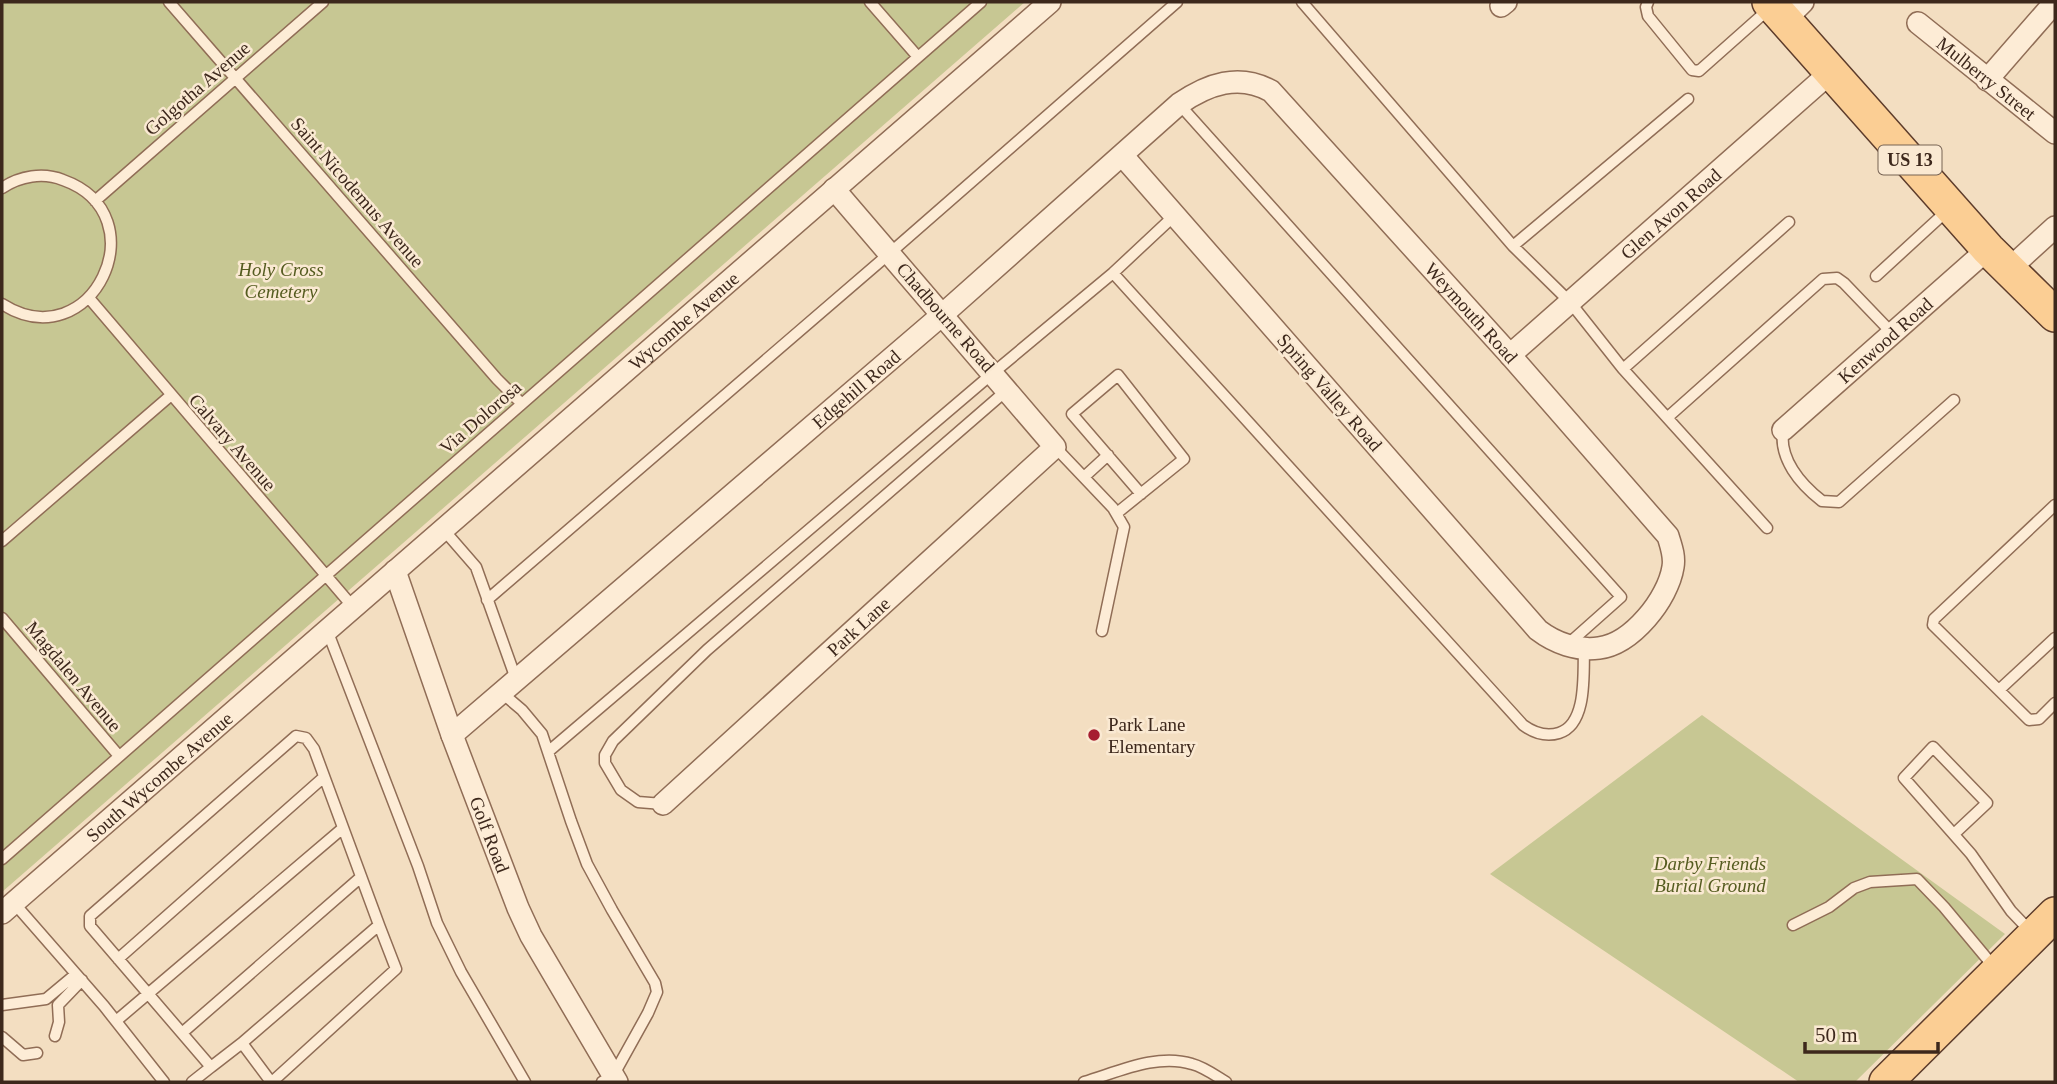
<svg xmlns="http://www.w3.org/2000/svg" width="2057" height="1084" viewBox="0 0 2057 1084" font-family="'Times New Roman',serif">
<rect width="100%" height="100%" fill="#f3dec1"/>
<path fill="#c7c793" d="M2 2H1025L2 892Z
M1702 715 2005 934 1855 1082H1799L1490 874Z"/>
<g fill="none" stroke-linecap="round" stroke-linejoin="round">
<g stroke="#906d56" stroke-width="13">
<path id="service" d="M169 2 497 379 522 404
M870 2 918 57
M1302 2 1513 246 1570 302 1623 369 1767 528
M1648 2 1646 7 1648 16 1692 70 1699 71 1770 8
M1179 104 1621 597 1567 645
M2 188C20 176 43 172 63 180 161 215 92 361 2 304
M95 201 323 2
M1513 246 1688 99
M1113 273 1523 725C1534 733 1546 737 1559 733 1588 724 1583 672 1584 647
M1876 276 1949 209
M89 298 353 607
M1623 369 1789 222
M1668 417 1823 279 1837 278 1844 283 1892 333
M1783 430C1779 459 1800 484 1822 501L1839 502 1954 400
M1055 447 1113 508 1124 527 1102 631
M1084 477 1108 455
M2055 505 1934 619 1933 625 2029 720 2039 719 2055 703
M1117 513 1184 459 1118 375 1072 414 1141 494
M443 529 476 567 516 679
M2 541 170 396
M487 600 890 253 1177 2
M2 618 119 756
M327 630 418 866 437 923 461 972 525 1082
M1999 690 2055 638
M502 693 522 710 542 734 571 821 587 864 612 910 655 983 657 992 648 1013 613 1076 602 1082
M549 751 993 373 1113 273 1175 215
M663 804 638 802 621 790 605 763V755L613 741 707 650 1007 390
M1954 834 1987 803 1933 747 1904 778 1971 854 2011 911 2032 933
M2 859 981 2
M14 903 104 1006 164 1082
M1793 925 1829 907 1854 888 1870 882 1917 879 1944 907 1994 967
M118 959 324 777
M2 1005 46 999 76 974
M116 1021 343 828
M182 1033 361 877
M55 1036 59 1022 58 1005 82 980
M2 1037 23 1055 37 1053
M211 1067 242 1043
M192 1082 211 1067 90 926V916L296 736 306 738 314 749 379 925 242 1043 271 1082
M272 1082 396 969 379 925
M1084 1082C1118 1072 1157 1053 1192 1064 1204 1067 1216 1076 1226 1082"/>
</g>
<g stroke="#906d56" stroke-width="24">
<g id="minor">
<path d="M1501 6 1506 2"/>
<path d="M1785 20 1803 2"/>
<path id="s1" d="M1918 23 2055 133"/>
<path d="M1987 80 2055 2"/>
<path d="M2008 270 2055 227"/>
<path id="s2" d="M1510 355 1831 72"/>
<path id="s3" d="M1783 430 1988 249"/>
<path id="s4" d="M395 571 452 735 518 908 531 936 617 1082"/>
<path id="s5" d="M452 735 942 315 1179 104C1208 84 1239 73 1271 91L1510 355 1668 536C1671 546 1675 556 1673 567 1668 599 1632 644 1599 648 1577 651 1555 643 1538 630L1122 155"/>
<path id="s6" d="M663 804 1055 447 834 189"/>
<path id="s7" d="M2 913 1050 2"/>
</g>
</g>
<g stroke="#5d3c2b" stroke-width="36">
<path id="primary" d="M1769 2 1988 249 2055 315
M1886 1082 2055 914"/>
</g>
<use href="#service" stroke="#fdecd6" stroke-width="10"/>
<use href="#minor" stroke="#fdecd6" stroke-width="21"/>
<use href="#primary" stroke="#fbce94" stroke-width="33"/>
</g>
<circle fill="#a61e30" stroke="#fae9d2" stroke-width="2.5" cx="1094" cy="735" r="7"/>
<g text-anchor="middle" stroke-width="5" stroke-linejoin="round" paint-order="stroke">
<rect fill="#fae9d2" stroke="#766253" stroke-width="2" x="1878.5" y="145.5" width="63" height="29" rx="5"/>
<g font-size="18" font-weight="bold" fill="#3d281c">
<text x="1910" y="166">US 13</text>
</g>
<g font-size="19" fill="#3d281c" stroke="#fae9d2">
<text dy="7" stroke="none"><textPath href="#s1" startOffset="88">Mulberry Street</textPath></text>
<text transform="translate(197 88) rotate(-41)" y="7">Golgotha Avenue</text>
<text transform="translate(358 192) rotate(49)" y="7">Saint Nicodemus Avenue</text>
<text dy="7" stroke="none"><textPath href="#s2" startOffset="214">Glen Avon Road</textPath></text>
<text dy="7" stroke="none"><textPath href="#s5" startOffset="1360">Weymouth Road</textPath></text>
<text transform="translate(946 317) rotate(49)" y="7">Chadbourne Road</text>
<text dy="7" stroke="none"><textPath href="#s7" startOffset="903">Wycombe Avenue</textPath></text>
<text dy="7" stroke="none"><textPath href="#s3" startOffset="136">Kenwood Road</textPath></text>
<text dy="7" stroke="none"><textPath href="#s5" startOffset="532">Edgehill Road</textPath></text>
<text transform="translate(1330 392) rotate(49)" y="7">Spring Valley Road</text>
<text transform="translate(480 417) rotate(-41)" y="7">Via Dolorosa</text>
<text transform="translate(233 442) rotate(49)" y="7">Calvary Avenue</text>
<text dy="7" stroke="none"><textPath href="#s6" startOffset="264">Park Lane</textPath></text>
<text transform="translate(74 676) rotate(50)" y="7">Magdalen Avenue</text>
<text dy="7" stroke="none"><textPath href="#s7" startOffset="208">South Wycombe Avenue</textPath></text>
<text dy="7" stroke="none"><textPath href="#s4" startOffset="280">Golf Road</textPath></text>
</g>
<g font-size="19" font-style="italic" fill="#555c20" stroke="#fae9d2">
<text x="281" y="276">Holy Cross<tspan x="281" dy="22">Cemetery</tspan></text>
<text x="1710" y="870">Darby Friends<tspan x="1710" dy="22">Burial Ground</tspan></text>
</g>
<g font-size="19" fill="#3d281c" stroke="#fae9d2" text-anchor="start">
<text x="1108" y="731">Park Lane<tspan x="1108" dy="22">Elementary</tspan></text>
</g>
</g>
<rect width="2057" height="1084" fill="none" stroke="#3d281c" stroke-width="7"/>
<path d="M1805 1042v10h133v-10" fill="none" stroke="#3d281c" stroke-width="3.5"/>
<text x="1815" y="1042" font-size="21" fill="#3d281c" stroke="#fae9d2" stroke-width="5" paint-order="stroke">50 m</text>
</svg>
